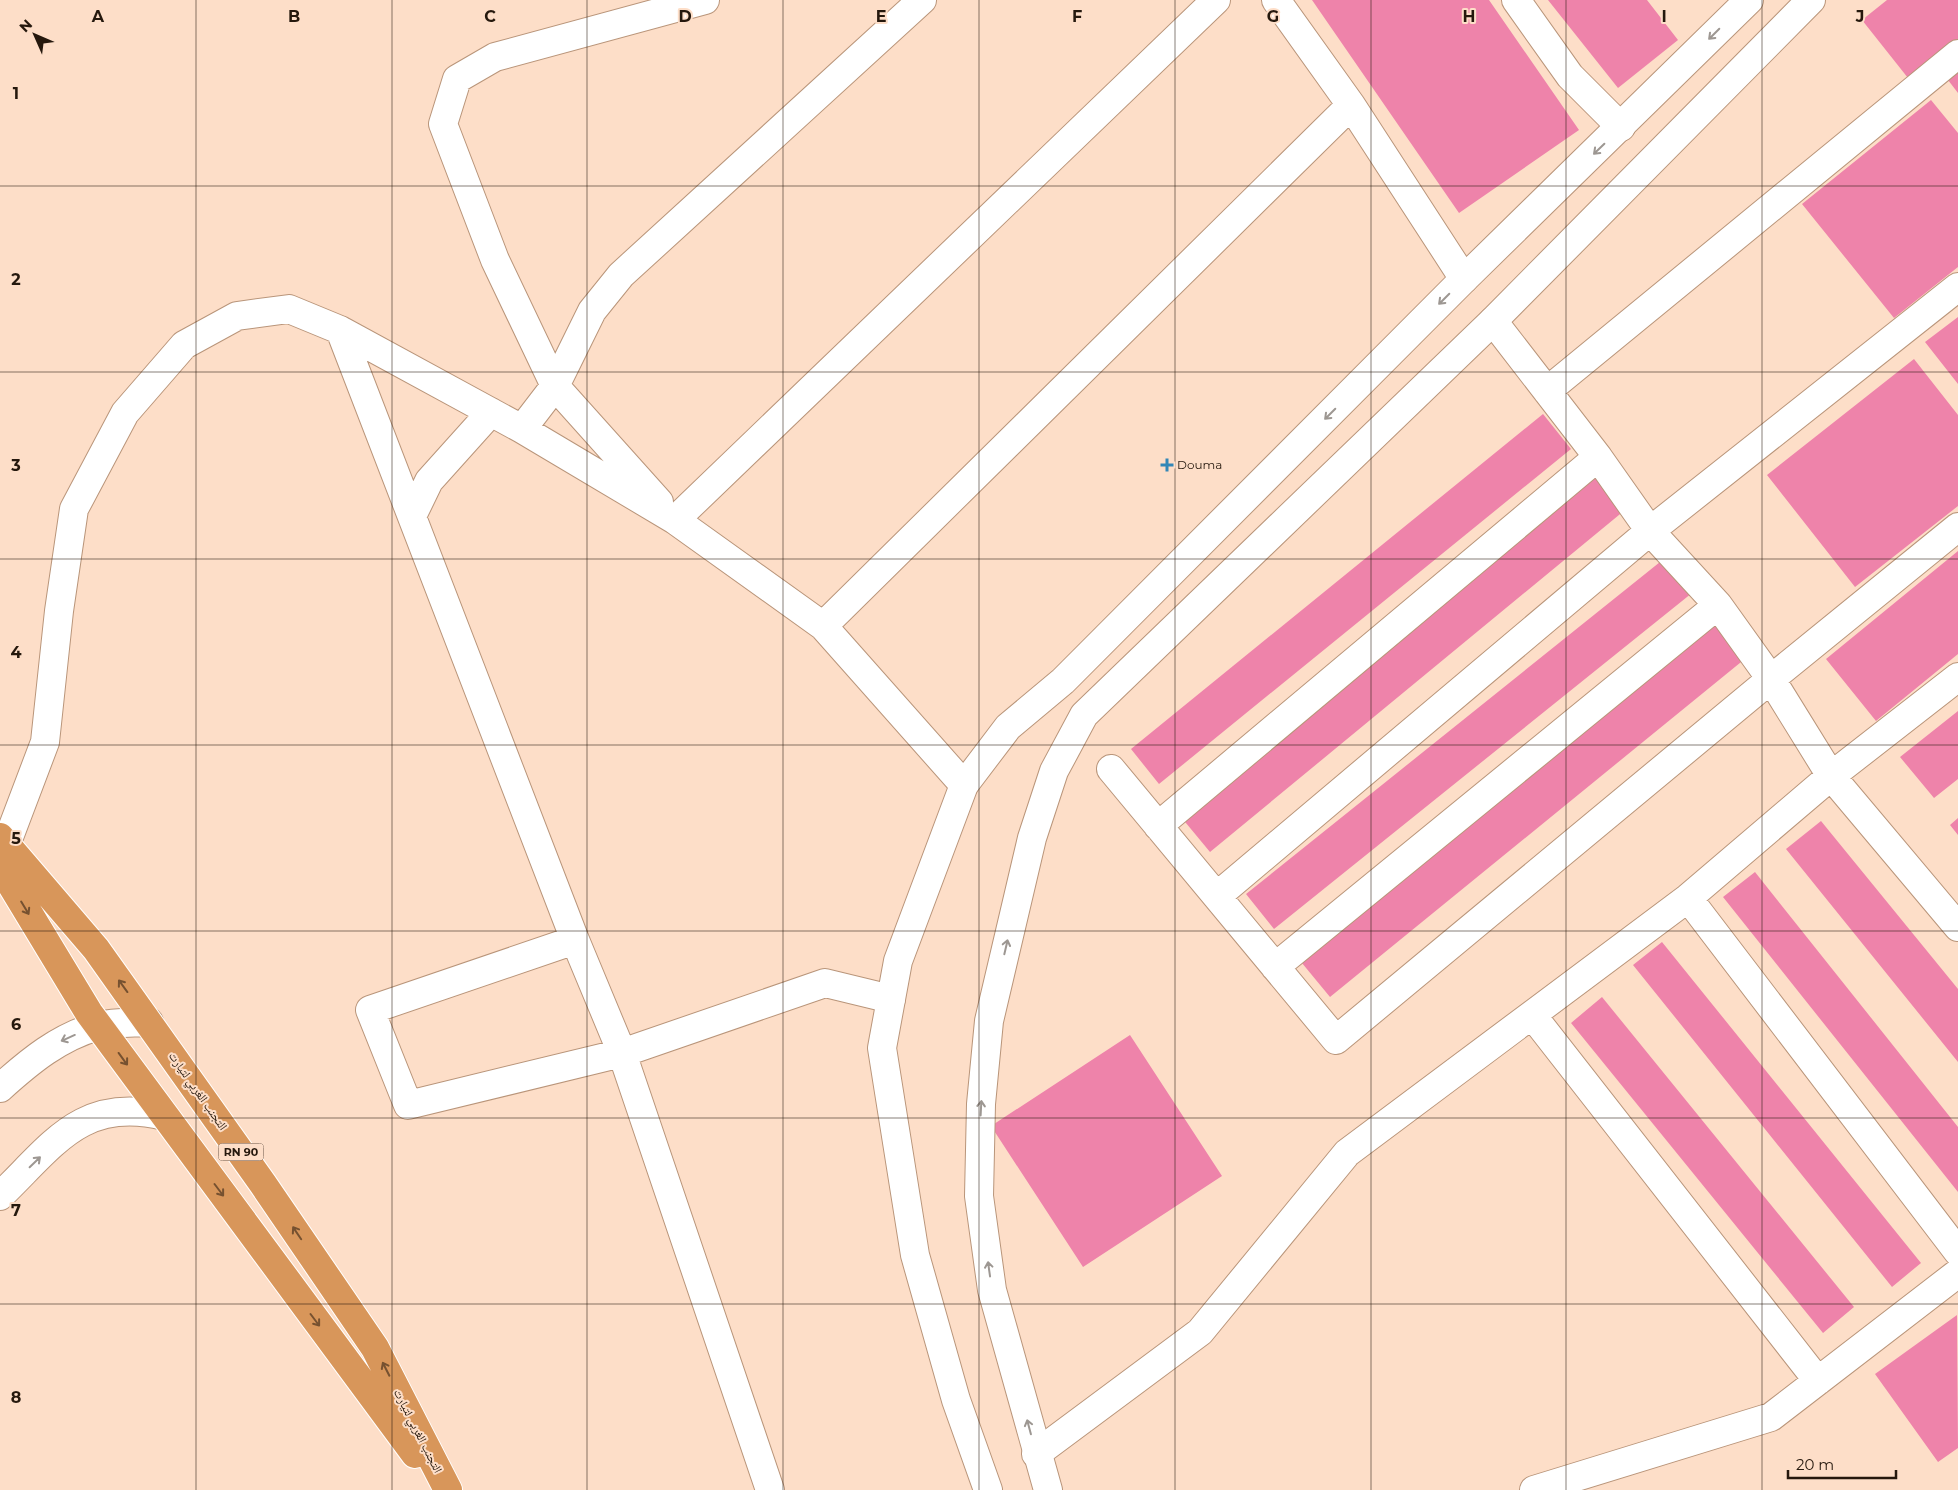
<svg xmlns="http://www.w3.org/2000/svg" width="1958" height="1490" viewBox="0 0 1958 1490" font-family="Montserrat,'Noto Naskh Arabic',sans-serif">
<rect width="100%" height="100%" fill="#fddec8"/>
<path fill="#ee83aa" d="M1312 0H1489L1579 130 1459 213Z
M1548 0H1647L1678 40 1618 88Z
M1887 0H1958V39L1908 78 1862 20Z
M1958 72V93L1948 80Z
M1931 100 1958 133V267L1894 318 1802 204Z
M1958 317V384L1925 342Z
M1914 359 1958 415V506L1855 587 1767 475Z
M1543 414 1571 449 1159 784 1131 749Z
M1596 475 1625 510 1210 852 1181 817Z
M1958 551V654L1876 721 1826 659Z
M1665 558 1692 593 1274 929 1246 894Z
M1714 618 1746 658 1330 997 1297 957Z
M1958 711V779L1934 798 1900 757Z
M1958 818V835L1950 825Z
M1821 821 1958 989V1062L1786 849Z
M1755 872 1958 1127V1192L1723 897Z
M1662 942 1921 1263 1892 1287 1633 965Z
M1602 997 1854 1307 1823 1333 1571 1023Z
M1130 1035 1222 1176 1083 1267 991 1126Z
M1957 1315 1958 1448 1938 1462 1875 1374Z"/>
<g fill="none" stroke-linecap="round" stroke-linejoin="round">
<g stroke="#b9957a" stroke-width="30">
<path id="minor" d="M1276 0 1351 105
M1516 0 1570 76 1621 127
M1493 321 1598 457 1650 531 1718 605 1771 679 1831 776 1958 927
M340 330 575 940 622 1053 770 1490
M1547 391 1958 54
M522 429 555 386 592 311 621 275 922 0
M659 502 555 386 495 260 443 124 457 79 495 57 705 0
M413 514 429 481 491 412
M823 626 1351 105 1464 279
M1111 769 1336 1040 1771 679 1958 527
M964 785 823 626 675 520 1216 0
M1158 826 1598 457
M6 845 45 742 59 611 74 509 125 413 184 345 237 316 289 309 340 330 522 429 675 520
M1217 896 1650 531 1958 287
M1688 898 1958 1252
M575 940 370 1010 408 1105 622 1053 825 983 891 999
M1275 967 1718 605
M1532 1015 1818 1381
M0 1088C30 1061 59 1037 98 1026 114 1022 133 1023 149 1022
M0 1196C53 1145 82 1096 164 1116
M1036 1454 1200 1332 1347 1153 1688 898 1831 776 1958 677
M1534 1490 1771 1417 1958 1273"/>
</g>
<g stroke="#b9957a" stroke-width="30">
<path id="tertiary" d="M988 1490 956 1400 915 1255 882 1048 898 961 964 785 1008 727 1063 681 1464 279 1749 0
M1048 1490 992 1290 979 1196 981 1104 989 1021 1032 838 1054 771 1084 715 1493 321 1811 0"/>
</g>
<g stroke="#fff" stroke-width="30">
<path id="trunk" d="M0 837 96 949 263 1184 375 1348 448 1490
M0 866 89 1013 415 1454"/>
</g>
<use href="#minor" stroke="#fff" stroke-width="28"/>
<use href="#tertiary" stroke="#fff" stroke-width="28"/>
<use href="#trunk" stroke="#d8965a" stroke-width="28"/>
</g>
<defs><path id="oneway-shaft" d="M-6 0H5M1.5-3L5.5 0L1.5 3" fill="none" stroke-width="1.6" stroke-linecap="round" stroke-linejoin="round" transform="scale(1.25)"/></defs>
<g stroke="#9d9792">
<use href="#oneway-shaft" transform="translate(1714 34) rotate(135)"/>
<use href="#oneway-shaft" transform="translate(1599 149) rotate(136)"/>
<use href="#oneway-shaft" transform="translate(1444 299) rotate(135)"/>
<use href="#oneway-shaft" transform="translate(1330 414) rotate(135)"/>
<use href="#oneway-shaft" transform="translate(1006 947) rotate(-77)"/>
<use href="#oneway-shaft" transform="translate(68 1038) rotate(156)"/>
<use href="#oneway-shaft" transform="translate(981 1108) rotate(-87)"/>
<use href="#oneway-shaft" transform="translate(35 1162) rotate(-44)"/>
<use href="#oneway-shaft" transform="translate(989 1269) rotate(-98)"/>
<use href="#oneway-shaft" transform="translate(1029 1427) rotate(-105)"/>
</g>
<g stroke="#765130">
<use href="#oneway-shaft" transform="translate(25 908) rotate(59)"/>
<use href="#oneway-shaft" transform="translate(123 986) rotate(-126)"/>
<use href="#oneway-shaft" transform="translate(123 1059) rotate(54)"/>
<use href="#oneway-shaft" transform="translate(219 1190) rotate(53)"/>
<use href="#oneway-shaft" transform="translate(297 1233) rotate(-124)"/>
<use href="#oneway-shaft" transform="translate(315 1320) rotate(53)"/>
<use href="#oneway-shaft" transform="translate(386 1369) rotate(-117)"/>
</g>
<path fill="none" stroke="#25180d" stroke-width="1" stroke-opacity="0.55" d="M196 0V1490M392 0V1490M587 0V1490M783 0V1490M979 0V1490M1175 0V1490M1371 0V1490M1566 0V1490M1762 0V1490M0 186H1958M0 372H1958M0 559H1958M0 745H1958M0 931H1958M0 1118H1958M0 1304H1958"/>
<path fill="#3387b7" stroke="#fddec8" stroke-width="2" d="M1164.5 457.5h5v5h5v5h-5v5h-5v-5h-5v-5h5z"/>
<g text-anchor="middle" stroke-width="4" stroke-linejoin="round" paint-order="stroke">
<rect fill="#fddec8" stroke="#665345" stroke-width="1" x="218.5" y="1143.5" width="45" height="17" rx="4"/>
<g font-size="11" font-weight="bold" fill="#25180d">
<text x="241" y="1156">RN 90</text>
</g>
<g font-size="12" fill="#25180d" stroke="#fddec8" text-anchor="start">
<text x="1177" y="469">Douma</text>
</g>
<g font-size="12" fill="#25180d" stroke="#fddec8">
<text transform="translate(198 1091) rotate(55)" y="4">التجنب الغربي لتيارت</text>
<text transform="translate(418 1431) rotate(63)" y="4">التجنب الغربي لتيارت</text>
</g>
</g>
<g font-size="16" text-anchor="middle" font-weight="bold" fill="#25180d" stroke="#fddec8" stroke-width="4" stroke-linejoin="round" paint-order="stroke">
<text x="98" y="22">A</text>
<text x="294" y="22">B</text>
<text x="490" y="22">C</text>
<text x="685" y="22">D</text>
<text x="881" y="22">E</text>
<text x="1077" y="22">F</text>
<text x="1273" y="22">G</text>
<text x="1469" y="22">H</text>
<text x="1664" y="22">I</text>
<text x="1860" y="22">J</text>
<text x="16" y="99">1</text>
<text x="16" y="285">2</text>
<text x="16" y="471">3</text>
<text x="16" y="658">4</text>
<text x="16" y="844">5</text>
<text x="16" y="1030">6</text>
<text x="16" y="1216">7</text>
<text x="16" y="1403">8</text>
</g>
<g transform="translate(35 35) rotate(315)" stroke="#fddec8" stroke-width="4" paint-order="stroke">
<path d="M0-4L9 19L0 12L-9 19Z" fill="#25180d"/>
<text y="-8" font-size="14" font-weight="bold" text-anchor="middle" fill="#25180d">N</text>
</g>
<path d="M1788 1470v8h108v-8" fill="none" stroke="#25180d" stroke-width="2.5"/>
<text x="1796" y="1470" font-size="15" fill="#25180d" stroke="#fddec8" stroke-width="4" paint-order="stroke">20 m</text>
</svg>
